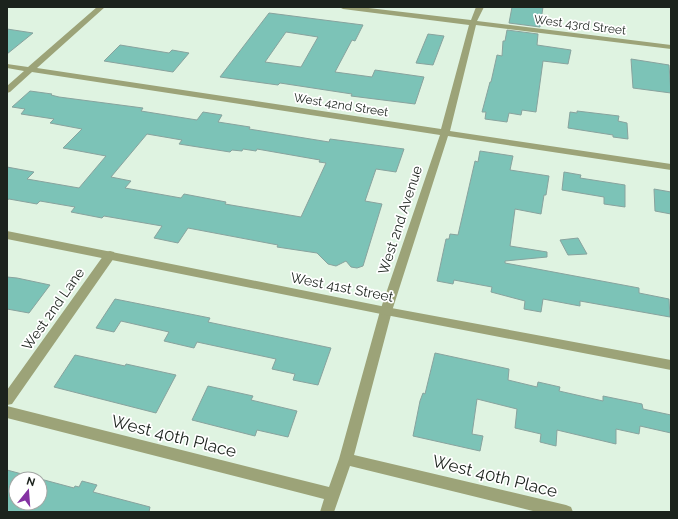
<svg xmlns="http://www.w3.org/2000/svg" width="678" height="519" viewBox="0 0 678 519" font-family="Raleway,sans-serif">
<rect width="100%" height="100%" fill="#dff3e1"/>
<path fill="#7cc3b7" stroke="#88a39e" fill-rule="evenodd" d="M512 7H543L540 27 509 23Z
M269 13 363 25 355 41 352 40 335 72 372 77 375 70 424 77 415 104 351 96 352 94 280 83 278 85 220 77ZM286 32 318 37 301 67 265 62Z
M7 29 33 33 7 54Z
M507 30 538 34 537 45 571 50 568 64 543 61 536 112 522 110 521 115 509 113 507 122 485 119 486 112H482L490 82H491L497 55 502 56 503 41H505Z
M428 34 444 36 433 65 416 63Z
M120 45 169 53 172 50 189 53 173 72 104 61Z
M631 59 669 65 671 93 633 88Z
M30 91 52 94 51 95 59 97 143 108 141 111 197 120 203 112 222 115 218 122 250 127 249 129 329 142 330 139 404 149 396 172 376 169 365 201 382 204 363 266 357 268 351 267 346 261 336 266 328 264 317 253 277 247 278 245 188 228 178 243 154 238 162 226 104 216 102 218 71 212 75 207 40 201 37 204 9 199 7 200V167L34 172 27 179 79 188 106 156 63 148 82 129 50 123 54 119 21 114 25 109 12 107ZM147 134 182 140 179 144 230 152 232 150 242 151 243 149 256 151 257 149 320 160 319 162 326 163 301 217 225 204 226 202 184 194 181 198 125 188 131 181 111 177Z
M577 111 619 116 618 121 627 123 628 139 613 137V135L568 128 570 112 577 113Z
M480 151 513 156 510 170 549 176 546 195H544L541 214 515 209 510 246 547 252V257L505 261V263L639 288V293L669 299 670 317 580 301V306L543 299 541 312 524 309 525 301 491 292 492 287 454 280 453 284 437 281 446 239H449L450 234 458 235 475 161 478 162Z
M564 172 581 175 580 178 625 185V207L604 204V197L562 190Z
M654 189 671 192V214L655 211Z
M578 238 587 254 568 255 560 240Z
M7 277 17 278 50 285 29 313 7 309Z
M115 299 210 318 208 322 331 348 318 385 293 380 295 374 272 369 276 359 197 342 194 348 164 341 169 332 121 321 114 332 96 328Z
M435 353 509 369 508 380 537 387 538 382 560 387 559 391 603 401V396L642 404 643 409 671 415V433L640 426 639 434 616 429V444L557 430 556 446 540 442 541 434 515 428 517 409 477 399 472 434 483 436 480 451 413 436 420 401 423 393 425 394Z
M75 355 125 366 126 364 176 375 156 413 54 387Z
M208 386 253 396 251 400 297 411 288 437 257 430 255 436 192 420Z
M7 470 74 488 75 486 79 487 82 481 97 485 93 492 150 507 149 512H7ZM16 479H40V503H16Z"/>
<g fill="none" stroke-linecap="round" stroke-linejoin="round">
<path fill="#9ca378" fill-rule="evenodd" d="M97 7H105L37 68 441 129 469 25 343 9 339 7H360L471 20 476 7H484L477 21 671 45V49L476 25 450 131 671 164V170L448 136 392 311 354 455 566 505 571 507 573 512H537L350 466 334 512H320L324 499 7 418V406L329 487 339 459 380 311 440 135 32 72 10 92 7 93V86L24 71 7 68V64L28 67Z
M110 251 114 252 115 255 114 258 12 404 7 405V390L106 252Z"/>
<path fill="#9ca378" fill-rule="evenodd" d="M7 231 386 307 671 360V370L386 315 7 239Z"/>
</g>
<g text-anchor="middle" stroke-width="3.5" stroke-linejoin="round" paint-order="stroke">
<g font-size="12" fill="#1c231d" stroke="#fff">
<text transform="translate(580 25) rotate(7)" y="4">West 43rd Street</text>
<text transform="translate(341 105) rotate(9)" y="4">West 42nd Street</text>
</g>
<g font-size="14" fill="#1c231d" stroke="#fff">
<text transform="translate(400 220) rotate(-72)" y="5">West 2nd Avenue</text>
<text transform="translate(342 287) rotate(11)" y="5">West 41st Street</text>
<text transform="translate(53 309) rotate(-55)" y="5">West 2nd Lane</text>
</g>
<g font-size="17" fill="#1c231d" stroke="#fff">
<text transform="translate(174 436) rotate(14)" y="6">West 40th Place</text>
<text transform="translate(495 476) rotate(14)" y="6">West 40th Place</text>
</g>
</g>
<rect width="678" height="519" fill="none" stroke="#1c231d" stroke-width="16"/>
<g transform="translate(28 491) rotate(17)"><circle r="19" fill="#ffffff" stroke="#a4a7a5"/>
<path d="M0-3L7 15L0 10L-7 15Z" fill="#8432a2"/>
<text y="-6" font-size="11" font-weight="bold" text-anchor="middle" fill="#1c231d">N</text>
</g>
</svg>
